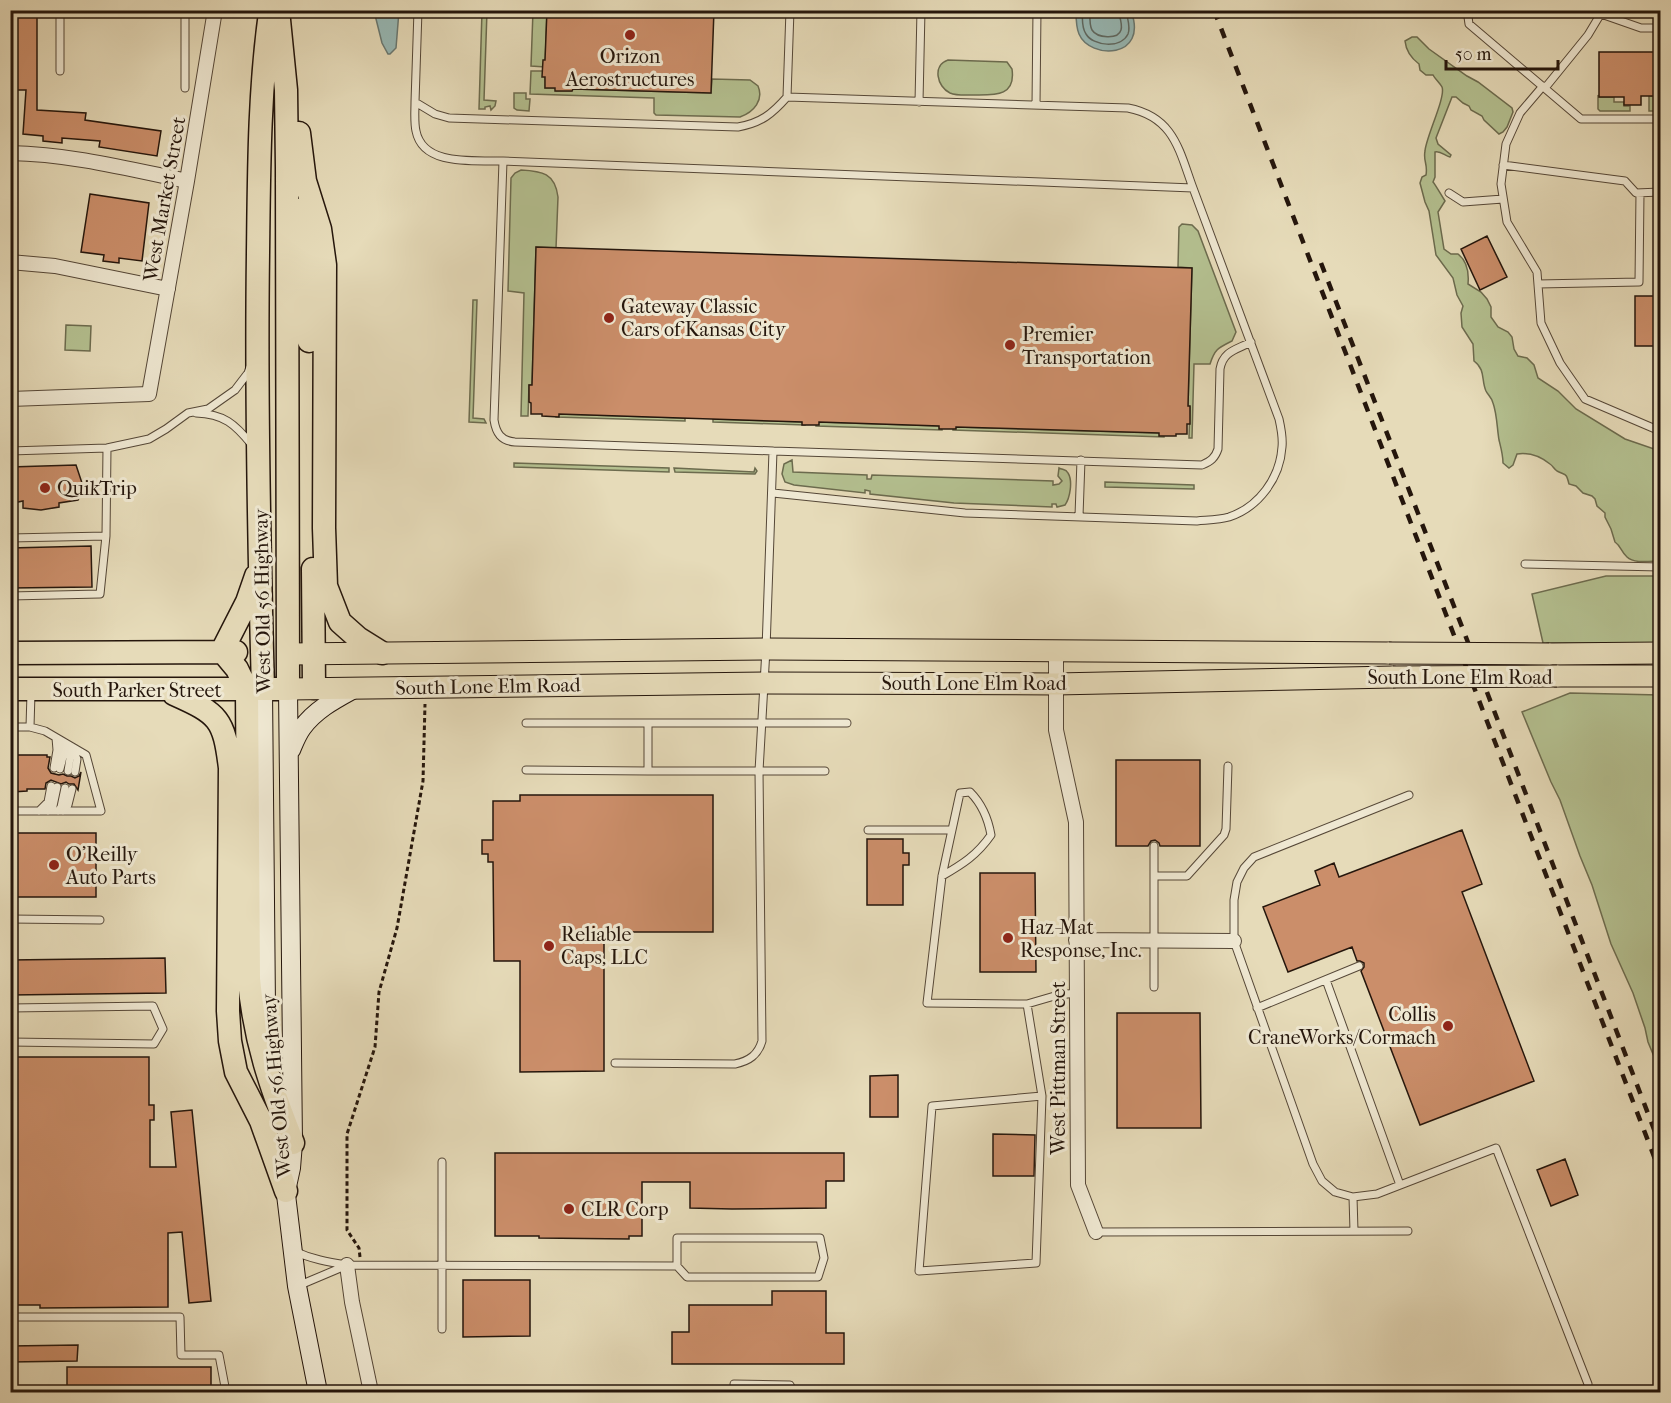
<svg xmlns="http://www.w3.org/2000/svg" width="1671" height="1403" viewBox="0 0 1671 1403" font-family="'IM FELL French Canon',serif">
<rect width="100%" height="100%" fill="#e6dbb9"/>
<filter id="stains"><feTurbulence type="fractalNoise" baseFrequency=".00333" numOctaves="4"/><feColorMatrix values="0 0 0 0 .2 0 0 0 0 .09 0 0 0 0 .02 0 0 0 .5 -.17"/></filter>
<radialGradient id="worn" r=".72"><stop offset=".6" stop-color="#630" stop-opacity="0"/><stop offset="1" stop-color="#630" stop-opacity=".3"/></radialGradient>
<path fill="#b4c090" stroke="#6c6b4e" stroke-width="1.5" d="M482 11H487L484 100 496 101 495 106 491 110 490 106 485 107V109H479Z
M533 11H547L545 67 531 66Z
M1412 37H1417L1429 49 1467 76 1478 82 1512 108 1513 112 1507 127 1503 132 1499 134 1484 120 1482 116 1471 110 1469 106 1463 103 1456 97H1452L1436 138 1438 144 1451 155 1450 157C1445 156 1440 150 1435 152V177L1433 182C1435 184 1443 198 1445 201L1438 212 1444 249 1451 254H1458C1467 261 1469 273 1468 284L1481 292 1487 299 1491 307V317L1498 327 1508 332 1512 337 1514 349 1518 356 1527 358 1534 365 1538 378 1558 391 1576 409 1625 439 1660 451V561C1651 561 1634 564 1627 557 1621 552 1621 546 1615 542L1611 529 1605 517V513L1597 506 1595 499 1592 496 1583 493 1576 486 1569 484C1566 472 1566 476 1557 471 1554 469 1553 466 1550 464 1540 456 1530 452 1517 454L1513 465 1509 468 1503 463C1503 455 1501 448 1499 440 1497 428 1497 414 1493 403 1492 398 1488 395 1486 391 1481 380 1486 370 1474 361L1473 344 1462 327 1461 313 1463 306 1457 295 1453 278 1436 255 1429 211 1425 202 1420 183 1422 177 1426 175C1428 164 1423 161 1425 151 1426 137 1446 97 1442 87 1440 83 1435 79 1433 75H1426L1420 70 1419 64C1411 58 1406 51 1405 41Z
M948 60 1007 62 1012 69C1016 97 994 95 974 95 966 95 957 96 950 93 937 87 932 65 948 60Z
M531 71H545V88H555L556 91H572L573 89 711 93 712 79 750 80 758 86C764 100 754 112 740 117L656 115 654 113V98L530 94Z
M514 93H526V99H530L529 111 517 110 514 108Z
M1598 95 1599 97H1614V102H1624V106H1630V111H1600L1598 109Z
M1649 96H1660V111H1649Z
M521 170C542 171 555 173 558 197L556 248 536 247 532 385H529L528 416H521L524 293 508 291 511 178 515 173Z
M1182 224 1192 225 1198 231 1236 332 1232 341C1218 348 1215 349 1210 364H1194L1192 438H1189L1190 407 1188 406 1192 268 1178 267 1179 227Z
M473 300H477L473 418 484 419 486 423 469 422Z
M66 325 91 326 90 351 65 350Z
M556 414 685 418V421L556 417Z
M713 419 805 422V425L713 422Z
M816 422 942 426V430L816 426Z
M953 427 1164 433V437L953 430Z
M792 460 793 472 867 475V479H871L872 475 1053 481V485L1059 484 1062 481 1058 476 1059 468C1063 470 1066 469 1068 473 1073 481 1070 498 1065 505L1057 507 1056 504H1052V507L954 503 870 494V491L865 490V493L794 485 785 482 782 474 784 464Z
M514 463 669 468V472L514 467Z
M674 468 754 472 755 468 757 471 755 474 675 472Z
M1105 482 1194 485V489L1105 487Z
M1606 576H1660V643H1543L1532 594Z
M1570 693 1660 695V1071L1648 1042 1645 1028 1633 993 1611 944 1592 885 1580 856 1560 800 1551 782 1522 712Z"/>
<path fill="#97b9b6" stroke="#697872" stroke-width="1.5" d="M374 11H399L396 48 390 54H388L382 43Z
M1076 11H1131C1149 59 1090 60 1079 34 1076 27 1076 18 1076 11Z"/>
<g fill="none" stroke-linecap="round" stroke-linejoin="round">
<path stroke="#5e6861" stroke-width="1.5" d="M1082 10C1083 19 1081 27 1086 34 1093 46 1121 49 1128 34 1131 27 1127 18 1126 10
M1090 10C1090 17 1089 24 1092 30 1097 38 1118 40 1121 30 1123 24 1119 16 1118 10"/>
</g>
<path fill="#cb8e6a" stroke="#25160c" stroke-width="1.5" d="M10 10H37V110L86 113 85 120 161 131 157 156 99 147 100 141 62 138V143L43 141V136L23 134 26 90H10Z
M547 10H714L711 93 573 89 572 91H555V88H545V77H542L543 60H545Z
M1599 52H1660V96H1641V105H1624V97H1599Z
M90 194 149 203 142 261 119 258V263L103 261 104 255 81 252Z
M1487 236 1507 277 1480 290 1461 249Z
M536 247 1192 268 1188 406H1190V424H1187V434H1176V436H1159V433L956 427V429H939V426L819 422V425H802V422L559 414V417L542 416V414H531V403L529 402V385H532Z
M1635 296H1660V346H1635Z
M76 465 82 483 81 494 78 500 59 503V507L41 510 23 508V501L13 503V501H10V467Z
M91 546 92 587 10 588V548Z
M10 755H47V757H50L48 768 51 773 59 775 63 774 67 776H71L75 778 79 776 81 772 78 790 74 784H69L66 782 61 784 51 780 46 783 45 789H27V791L12 792 10 790Z
M1116 760H1200V846H1160L1159 843 1155 840 1151 841 1148 846H1116Z
M520 795H713V932H604V1071L520 1072V961H494L493 862H488V854H482V840H493V801H520Z
M1462 830 1482 884 1462 892 1534 1081 1420 1125 1361 971 1364 967V963L1360 961H1357L1352 947 1288 972 1263 907 1320 885 1315 871 1334 863 1339 877Z
M12 833H96V897H12Z
M867 839H903V853H909V865H903V905H867Z
M980 873H1035L1036 972H980Z
M165 958 166 993 10 995V960Z
M1117 1013H1200L1201 1128H1117Z
M10 1057H149V1105H154V1120H150V1167H176L171 1112 192 1110 211 1301 189 1303 182 1232 168 1233V1307L40 1308V1305H10Z
M898 1075V1117H870V1076Z
M993 1134 1035 1135 1034 1176H993Z
M495 1153H844V1181H826V1208L732 1209 690 1208V1182H642V1236H629V1239L539 1238V1236H495Z
M1565 1159 1578 1195 1551 1206 1537 1170Z
M463 1280H530V1336L463 1337Z
M772 1291H826V1333H844V1364H672V1332H689V1305H772Z
M78 1345 77 1361 10 1362V1346Z
M67 1367H211V1388H67Z"/>
<g fill="none" stroke-linecap="round" stroke-linejoin="round">
<g stroke="#554737" stroke-width="9">
<path id="service" d="M60 10V71
M185 10V88
M418 10 415 102 435 114 449 118 738 127C761 123 772 114 787 97L790 10
M1467 10 1469 24 1581 119H1660
M185 11 215 12
M1601 14 1641 28H1660
M1543 86 1520 113 1506 144 1501 184 1507 222 1537 272 1541 323 1560 363 1585 399 1660 431
M1545 88 1588 35 1603 10
M787 97 1128 108C1174 117 1179 150 1193 188
M415 102C415 111 414 122 416 131 423 167 475 160 503 161L494 420C496 433 501 441 515 442L773 451 766 649 759 771 762 1041C758 1055 749 1061 735 1064L615 1063
M919 102 921 10
M1036 105 1037 10
M503 161 1193 188 1279 419C1281 428 1283 438 1282 447 1280 478 1259 507 1229 517 1219 520 1207 520 1197 521L965 513 773 493
M1503 165 1625 181 1636 193 1660 192
M1449 193 1463 202 1503 199
M1538 284 1639 282 1640 193
M196 413C224 414 235 424 252 445
M10 451 107 448 149 439 166 429 188 413 208 409 235 390 248 373 250 367
M773 451 1202 465C1211 461 1215 458 1218 449L1220 369C1223 351 1236 350 1251 342
M1079 516 1081 460
M10 538 106 536 107 448
M1525 564 1660 567
M10 596 100 594 106 536
M526 723H847
M648 723V771
M10 727H30L45 731 86 755 101 811H10
M30 727 31 693
M67 744 70 758 68 771
M72 747 77 759 75 772
M54 768 57 750 56 738
M60 769 63 757 60 742
M526 770 648 771H825
M39 811 48 802 51 786
M48 811 53 806 57 787
M58 811 61 807 65 788
M63 811 68 805 72 789
M868 830H952
M1154 846V987
M942 876C963 864 977 855 991 835 988 818 982 804 970 792L960 793 942 876 927 1003 1027 1004 1042 1096 932 1106 919 1271 1036 1263 1042 1096
M1154 876H1187L1224 835 1226 829 1228 766
M10 919 100 920
M1326 980 1400 1185
M1027 1004 1058 995 1077 993
M10 1008 153 1006 163 1029 154 1044 10 1042
M1257 1008 1359 966
M442 1162V1329
M1353 1197 1377 1194 1496 1148 1588 1384
M1354 1231 1353 1197 1335 1192 1322 1181 1313 1164 1234 941V900L1237 882 1244 868 1254 857 1409 795
M1096 1232 1408 1231
M294 1251C311 1259 328 1262 347 1265L677 1266 687 1277H818L824 1258 820 1238H677V1266
M300 1285 345 1266
M10 1317H180L181 1355H219L226 1392
M734 1384 790 1385 793 1392"/>
</g>
<g stroke="#554737" stroke-width="16">
<path id="minor" d="M10 153C70 154 129 169 187 181
M10 262 55 266 168 289
M10 399 149 394 187 181 215 10
M1056 650V730L1076 822 1078 1185 1096 1232
M1076 940 1234 941
M347 1265 352 1302 371 1392"/>
</g>
<g stroke="#25160c" stroke-width="20">
<path id="secondary" d="M263 689 266 1006 269 1050
M291 750C294 743 297 735 302 728 316 709 336 699 356 688
M284 1178 297 1286 318 1392
M286 1191 291 1168 293 1143 288 689"/>
</g>
<g stroke="#25160c" stroke-width="23">
<path id="primary" d="M289 654 766 649 1389 653
M1549 654 1660 653
M1557 676H1660
M288 689 765 683 1056 684 1393 677"/>
</g>
<g stroke="#25160c" stroke-width="25">
<path id="trunk" d="M299 133 305 181 320 229 325 265 324 528 326 586 340 622 358 638 382 653
M293 208 306 241 309 341
M313 569 314 688
M222 651 237 669 247 690 249 979C254 1039 271 1088 293 1143
M222 651 247 602 256 576
M10 653 236 652
M10 689H288L287 168 286 90 278 10
M263 689C259 544 256 398 258 253 259 173 259 92 270 13
M174 694C219 714 224 719 230 768L228 1011 230 1041 236 1072 261 1121 286 1191"/>
</g>
<path stroke="#25160c" stroke-width="3" stroke-dasharray="4.5 3" stroke-linecap="butt" d="M360 1257 359 1248 347 1230V1134L375 1047 379 992 397 928 423 781 425 704"/>
<use href="#service" stroke="#efe8d2" stroke-width="7"/>
<use href="#minor" stroke="#efe8d2" stroke-width="14"/>
<use href="#secondary" stroke="#efe8d2" stroke-width="18"/>
<use href="#primary" stroke="#e6dbb9" stroke-width="21"/>
<use href="#trunk" stroke="#e6dbb9" stroke-width="22"/>
<path stroke="#25160c" stroke-width="4.5" stroke-dasharray="10 10" stroke-linecap="butt" d="M1214 10 1660 1172
M1321 263 1464 632 1660 1145"/>
<g stroke="#25160c" stroke-width="23" stroke-linecap="butt">
<path id="primary-bridge" d="M1389 653 1549 654
M1393 677 1557 676"/>
</g>
<use href="#primary-bridge" stroke="#e6dbb9" stroke-width="21"/>
</g>
<g fill="#8f2418" stroke="#efe8d2" stroke-width="2">
<circle cx="630" cy="35" r="6"/>
<circle cx="609" cy="318" r="6"/>
<circle cx="1010" cy="345" r="6"/>
<circle cx="45" cy="488" r="6"/>
<circle cx="54" cy="865" r="6"/>
<circle cx="1008" cy="938" r="6"/>
<circle cx="549" cy="946" r="6"/>
<circle cx="1448" cy="1026" r="6"/>
<circle cx="569" cy="1209" r="6"/>
</g>
<g text-anchor="middle" stroke-width="6" stroke-linejoin="round" paint-order="stroke">
<g font-size="20" fill="#25160c" stroke="#efe8d2" text-anchor="start">
<text x="630" y="63" text-anchor="middle">Orizon<tspan x="630" dy="23">Aerostructures</tspan></text>
<text x="621" y="313">Gateway Classic<tspan x="621" dy="23">Cars of Kansas City</tspan></text>
<text x="1022" y="341">Premier<tspan x="1022" dy="23">Transportation</tspan></text>
<text x="57" y="495">QuikTrip</text>
<text x="66" y="861">O'Reilly<tspan x="66" dy="23">Auto Parts</tspan></text>
<text x="1020" y="934">Haz-Mat<tspan x="1020" dy="23">Response, Inc.</tspan></text>
<text x="561" y="941">Reliable<tspan x="561" dy="23">Caps, LLC</tspan></text>
<text x="1436" y="1021" text-anchor="end">Collis<tspan x="1436" dy="23">CraneWorks/Cormach</tspan></text>
<text x="581" y="1216">CLR Corp</text>
</g>
<g font-size="20" fill="#25160c" stroke="#efe8d2">
<text transform="translate(164 199) rotate(-80)" y="7">West Market Street</text>
<text transform="translate(262 601) rotate(-91)" y="7">West Old 56 Highway</text>
<text x="1460" y="684">South Lone Elm Road</text>
<text x="974" y="690">South Lone Elm Road</text>
<text transform="translate(488 686) rotate(-1)" y="7">South Lone Elm Road</text>
<text x="137" y="697">South Parker Street</text>
<text transform="translate(1058 1068) rotate(-90)" y="7">West Pittman Street</text>
<text transform="translate(276 1086) rotate(-95)" y="7">West Old 56 Highway</text>
</g>
</g>
<rect width="1671" height="1403" fill="none" stroke="#e6dbb9" stroke-width="36"/>
<rect x="12" y="12" width="1647" height="1379" fill="none" stroke="#25160c" stroke-width="3"/>
<rect x="18" y="18" width="1635" height="1367" fill="none" stroke="#25160c" stroke-width="1.5"/>
<path d="M1446 60v9h112v-9" fill="none" stroke="#25160c" stroke-width="3"/>
<text x="1455" y="60" font-size="18" fill="#25160c" stroke="#efe8d2" stroke-width="4.5" paint-order="stroke">50 m</text>
<rect width="100%" height="100%" filter="url(#stains)"/>
<rect width="100%" height="100%" fill="url(#worn)"/>
</svg>
